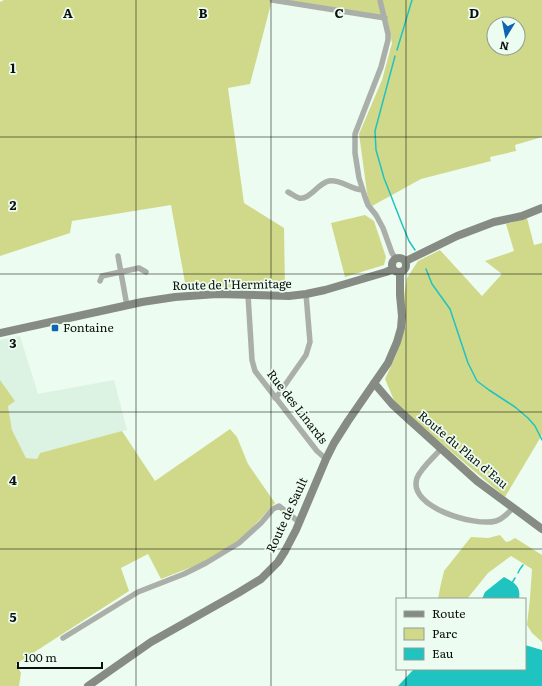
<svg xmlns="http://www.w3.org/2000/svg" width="542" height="686" viewBox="0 0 542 686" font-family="Literata,serif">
<rect width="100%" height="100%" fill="#ecfcf0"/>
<path fill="#dcf2e2" d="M20 336 38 394 114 380 127 430 40 453 37 459 26 458 12 430 8 405 15 401 0 380V340Z"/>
<path fill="#d0d98a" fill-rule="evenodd" d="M4 0H272L250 84 228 88 244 203 284 228 285 287 186 288 171 205 72 221 70 233 0 256V2Z
M288 0H542V137L515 145 516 151 490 157 491 161 421 179 372 206 368 200 359 134 382 80 392 43 387 21ZM494 24H518V48H494Z
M365 215 374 221 386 257 384 265 345 277 331 223Z
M527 218 534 245 542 243V435L505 497 396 405 385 379 396 355 406 326 404 296 407 278 418 261 440 250 482 296 502 274 485 261 514 251 506 224Z
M0 380 15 401 8 406 12 430 26 458 37 459 40 453 122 431 155 481 230 429 237 437 248 464 275 503 237 544 202 563 161 579 148 554 121 568 129 591 16 664 21 673 19 686H0Z
M500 535 506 542 510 541 515 538 542 555V642L532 633 527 625 530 598 532 569 511 556 488 573 467 599H438L440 588 444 571 471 537 488 538Z"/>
<path fill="#1fc3c0" d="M504 577C515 583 521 586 519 599H482L485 592Z
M525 645 542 650V686H398L414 669H525Z"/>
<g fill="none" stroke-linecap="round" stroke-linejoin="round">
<path stroke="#1fc3c0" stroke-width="1.5" d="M397 50 412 0
M395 56 375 131 376 150 384 178 402 224 409 241 415 250
M426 269 432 284 450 309 468 363 477 381 489 390 515 407 528 418 535 426 542 440
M518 573 520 569 523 565
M512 583 515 578"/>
<path stroke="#abafa9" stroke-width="5.5" d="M272 0 385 18
M380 0 388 34V40L381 67 355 134V153L359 178 365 197 368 205 376 215 383 228 392 253 396 259
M288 192C292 194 295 197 299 198 310 200 318 183 329 181 340 179 351 189 362 190
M118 256 127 306
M100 281 102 276 139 268 146 272
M248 295 252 360 255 371 317 451 326 459
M275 398 278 395 306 355 310 342 306 294
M441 449C434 457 421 468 417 478 407 507 475 527 496 521 503 519 508 513 513 508
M63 638 138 592 184 574 206 563 239 543 261 523 273 509 279 506 299 522"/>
<path stroke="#868c83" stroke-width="8" d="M392 265a7 7 0 1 1 14 0a7 7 0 1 1-14 0Z
M406 261 457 236 494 222 522 216 542 208
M0 333 142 302 175 297 217 294 289 296 306 294 325 290 386 272 393 269
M374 383 392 404 405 416 477 481 542 529
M88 686 151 642 238 593 261 579 278 562 285 551 296 530 326 459 334 443 348 421 388 363 397 342 401 328 402 316 400 295V272"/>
</g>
<path fill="none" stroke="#0b100d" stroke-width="1" stroke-opacity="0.55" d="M136 0V686M271 0V686M406 0V599M0 137H542M0 274H542M0 412H542M0 549H542M406 669V686"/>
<rect fill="#0e64b1" stroke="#ecfcf0" stroke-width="1.5" x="51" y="324" width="8" height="8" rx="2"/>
<g text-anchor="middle" stroke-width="3.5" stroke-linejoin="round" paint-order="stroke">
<g font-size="12" fill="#0b100d" stroke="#ecfcf0">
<text transform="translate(232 285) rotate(-1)" y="4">Route de l'Hermitage</text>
<text transform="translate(297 407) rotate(52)" y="4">Rue des Linards</text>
<text transform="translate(463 450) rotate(40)" y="4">Route du Plan d'Eau</text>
<text transform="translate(287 515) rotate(-65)" y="4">Route de Sault</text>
</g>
<g font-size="12" fill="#0b100d" stroke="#ecfcf0" text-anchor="start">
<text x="63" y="332">Fontaine</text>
</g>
</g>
<g font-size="13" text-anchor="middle" font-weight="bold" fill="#0b100d" stroke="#ecfcf0" stroke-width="3.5" stroke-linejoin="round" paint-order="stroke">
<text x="68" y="18">A</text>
<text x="203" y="18">B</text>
<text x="339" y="18">C</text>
<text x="474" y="18">D</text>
<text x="13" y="73">1</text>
<text x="13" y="210">2</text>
<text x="13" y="348">3</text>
<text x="13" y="485">4</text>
<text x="13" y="622">5</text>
</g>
<rect x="396" y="598" width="130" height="72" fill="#ecfcf0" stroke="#929e95"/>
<rect x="404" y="611" width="20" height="6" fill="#868c83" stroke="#929e95"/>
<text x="432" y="618" font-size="12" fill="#0b100d">Route</text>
<rect x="404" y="628" width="20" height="12" fill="#d0d98a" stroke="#929e95"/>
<text x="432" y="638" font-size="12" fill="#0b100d">Parc</text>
<rect x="404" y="648" width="20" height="12" fill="#1fc3c0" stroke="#929e95"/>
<text x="432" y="658" font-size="12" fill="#0b100d">Eau</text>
<g transform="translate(506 36) rotate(190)"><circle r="19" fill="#ecfcf0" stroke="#929e95"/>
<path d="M0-3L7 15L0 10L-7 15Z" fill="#0e64b1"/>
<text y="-6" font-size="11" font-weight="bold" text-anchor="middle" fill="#0b100d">N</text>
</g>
<path d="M18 662v6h84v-6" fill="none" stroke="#0b100d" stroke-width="2"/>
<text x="24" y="662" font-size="12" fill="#0b100d" stroke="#ecfcf0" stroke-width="3" paint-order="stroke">100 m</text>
</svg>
